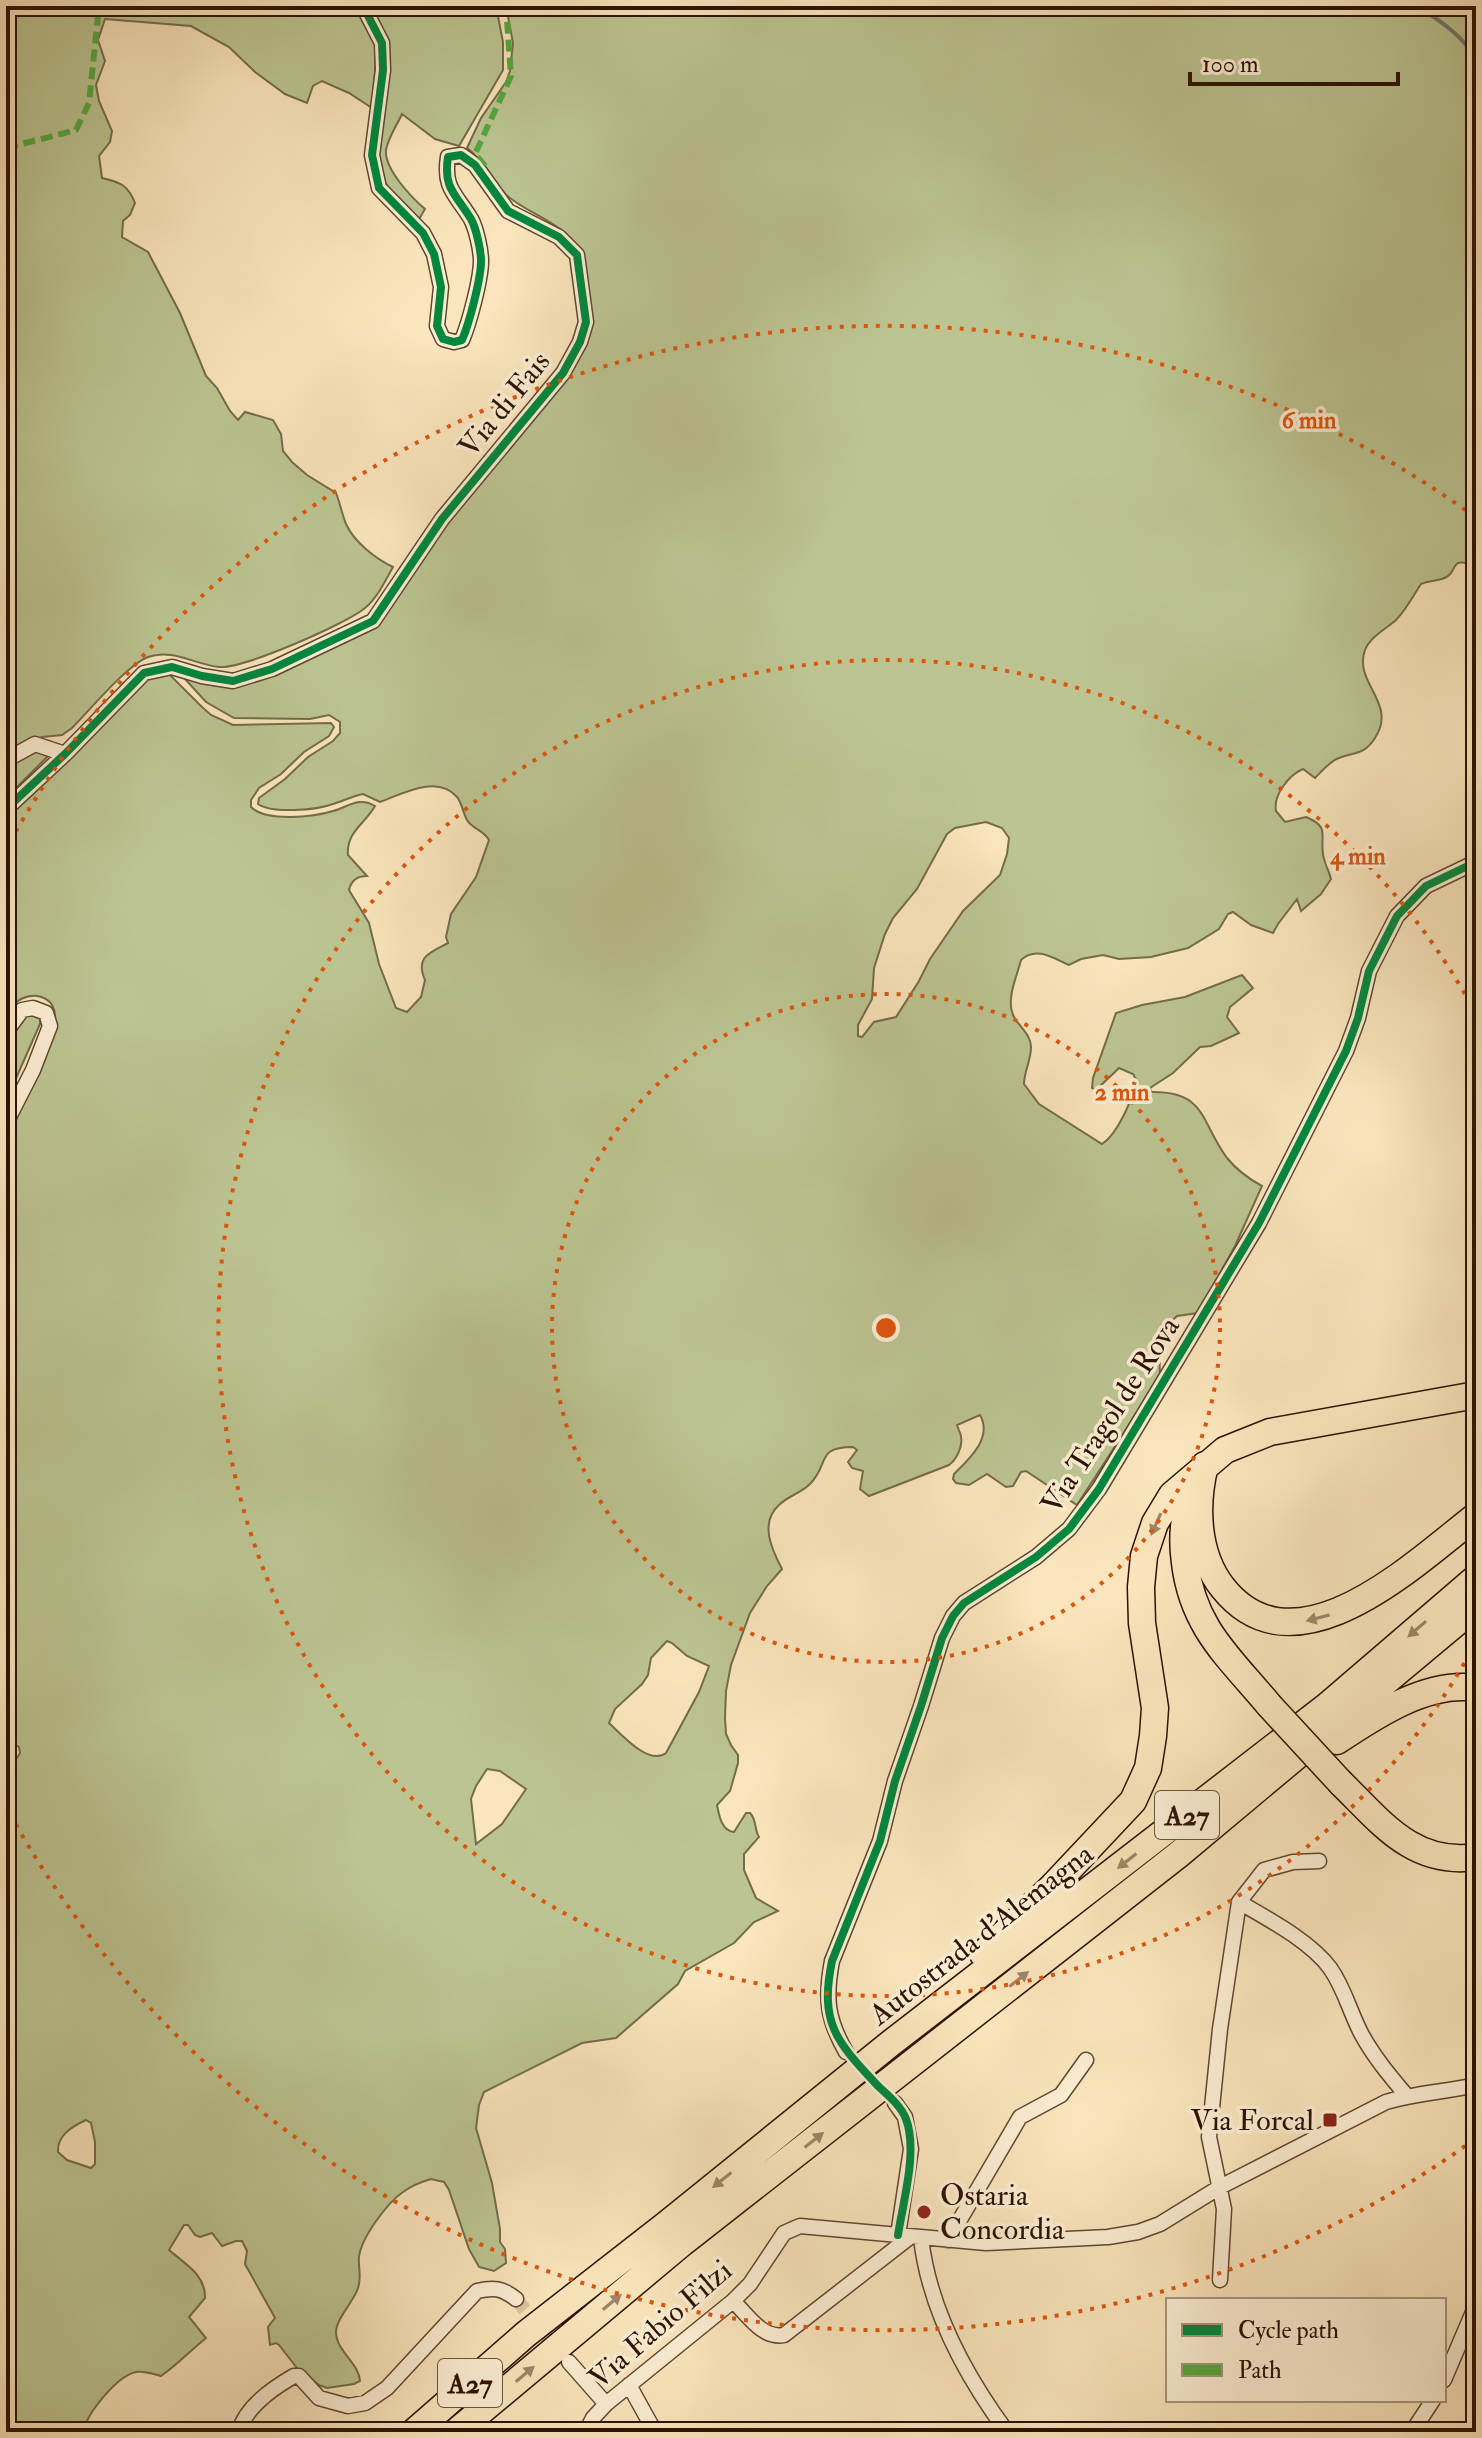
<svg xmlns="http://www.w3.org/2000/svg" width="1482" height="2438" viewBox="0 0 1482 2438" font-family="'IM FELL Double Pica',serif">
<rect width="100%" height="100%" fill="#fae5bc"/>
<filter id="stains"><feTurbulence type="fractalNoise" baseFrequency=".0025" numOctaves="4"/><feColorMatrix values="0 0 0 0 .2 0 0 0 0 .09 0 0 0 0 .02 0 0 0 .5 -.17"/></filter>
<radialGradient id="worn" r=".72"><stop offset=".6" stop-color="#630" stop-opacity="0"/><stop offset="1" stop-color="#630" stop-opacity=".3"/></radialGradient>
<path fill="#bcc592" stroke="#746c4a" stroke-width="2" fill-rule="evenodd" d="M6 6H358L377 47 372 108 349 93 322 81 313 86 307 103 285 94 255 72 229 47 191 26 105 19 98 40 105 61 96 85 99 101 112 131 110 142 99 156 102 178C120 182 128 185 135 203L130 215 123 221 122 237 148 252 180 313 206 376 217 388 230 411 238 420 245 412 273 420 281 434 283 451 292 462 307 475 336 493C340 503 342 514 346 524 354 542 376 559 393 567 385 581 378 597 365 608 346 624 243 669 219 667 196 665 172 648 148 657 127 665 89 711 72 728L62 735 42 737 6 754Z
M370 6H496L503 42V70L459 146 435 139 402 114C397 125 388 138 386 150 384 169 412 198 425 209L418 221 387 186 377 164 384 95Z
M506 6H1476V566C1446 555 1461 573 1442 579 1435 581 1428 581 1421 584 1413 596 1406 610 1396 620 1386 629 1370 637 1365 650 1353 683 1398 703 1375 738 1363 756 1356 751 1339 758 1330 761 1322 771 1315 778L1303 769C1289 775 1273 795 1276 811L1285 822 1306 817C1330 827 1320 834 1323 854 1324 862 1329 871 1331 879L1321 894 1301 911 1297 899 1278 924 1273 933 1251 925 1233 912 1228 914 1219 929 1188 948 1151 957 1119 959 1103 955 1081 959 1069 965C1053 958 1036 946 1021 960 1017 976 1006 999 1013 1015 1018 1026 1031 1034 1031 1047 1031 1060 1024 1072 1024 1084L1039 1104 1102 1144C1118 1134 1132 1099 1137 1081L1133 1074 1119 1068 1096 1090 1092 1088 1093 1078 1116 1013 1142 1005 1185 997 1242 975 1253 988 1230 1007 1227 1017 1239 1033 1211 1046 1200 1047 1173 1073 1150 1088 1151 1092C1207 1091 1200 1122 1227 1158 1236 1169 1249 1179 1262 1186L1235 1246 1198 1313 1177 1316 1164 1328 1159 1339 1160 1377 1077 1505 1026 1471 1021 1472 1013 1486 1006 1487 987 1474 969 1485 956 1483 953 1479 954 1474C969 1459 993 1438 980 1415L957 1425C958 1429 961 1433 961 1437 963 1447 956 1460 949 1465L869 1496 860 1489 863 1471 852 1468 848 1462 857 1450 853 1447C815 1447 830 1464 810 1484 801 1493 788 1496 779 1505 759 1523 772 1550 782 1569L767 1586 750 1613 731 1665 726 1691 725 1718 726 1734 731 1745 738 1755V1763L730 1791 717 1805C719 1816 722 1831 734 1832L746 1813H750C757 1820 754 1829 759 1837L744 1854V1870L756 1898 778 1911 754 1922 734 1943 685 1971 678 1984 616 2038 582 2043 484 2092 479 2105 476 2128 492 2183 500 2229V2242L505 2249 506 2263 494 2271 479 2267 469 2249 449 2190 444 2182 431 2179C421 2182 411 2186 403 2192 387 2203 361 2238 359 2257 358 2268 362 2277 358 2288 354 2301 336 2319 336 2332 336 2351 359 2363 360 2381L354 2384 327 2388 319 2385 297 2368 279 2345 276 2343 270 2345 268 2327 275 2318 245 2264 247 2251 242 2241H236L222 2246 212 2233 200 2237 195 2235 188 2225H184L169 2250C184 2263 206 2275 205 2298L189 2317 206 2338C190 2351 177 2365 161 2376 154 2374 144 2371 136 2372 117 2376 87 2413 83 2432H6V1764L17 1758 20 1753 19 1747 6 1738V1120L55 1019C56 999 39 991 21 999 15 1002 10 1008 6 1014V814L126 689 163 668 202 707 211 715 233 725 331 723 334 727 329 736 304 752 281 774 259 788 251 800V807C266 822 314 817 333 811 348 807 359 796 375 806 365 824 346 832 348 855L367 876C357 876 351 881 349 890L369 923 379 964 396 1008 407 1012 421 997 425 980C415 957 429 953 448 943L446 937 451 914 476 877 489 840C484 830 472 829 467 820 463 813 462 803 457 797 437 774 402 794 380 802L363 794C353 796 343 801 333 804 317 810 272 814 258 804L259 798 285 779 308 757 333 741 340 733V722L329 715 310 719 234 718 206 702 175 668 243 676 370 618 581 340 580 252C563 222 536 218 510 198 495 187 484 167 473 153L467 148 481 118 506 82 510 71 513 43ZM986 822 1002 828 1009 838 1007 854 1000 875 963 911 930 959 919 981 896 1017 874 1022 862 1037 858 1036V1025L872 999 874 968 885 934 893 918 917 889 947 834 955 828ZM667 1641 672 1643 687 1656 709 1666 699 1692 666 1753C649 1766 622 1735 609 1723L615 1709 642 1684 648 1675 651 1658ZM487 1769 500 1771 526 1789 502 1824 476 1844 471 1799 476 1786ZM86 2120 91 2123 95 2142V2164L91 2168 67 2160 58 2152C57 2135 73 2126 86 2120Z
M35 744 48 752V756L6 798V763Z
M27 1010 40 1017V1024L6 1101V1034Z"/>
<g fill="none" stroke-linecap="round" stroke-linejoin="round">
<path stroke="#737871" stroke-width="4" d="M1417 6C1439 20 1464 36 1476 60"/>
<path stroke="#dbc5a0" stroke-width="14" stroke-dasharray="14 7" stroke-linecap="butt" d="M516 2299 561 2352"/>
<g stroke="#604730" stroke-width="17">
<path id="street" d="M6 760 35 744 65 754
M6 809 65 754 144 673 172 667 202 676 233 681 272 669 373 621 442 519 563 373 580 342 586 322 577 255 559 237 508 211 475 165 461 155 448 157C443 189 456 194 471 219 476 228 481 250 481 261 481 279 469 324 462 340L454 342 443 339 437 326 441 287 434 254 423 233 379 188 372 155 383 70 382 43 363 6
M6 1032 22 1010 33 1008 46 1013 50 1026 33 1070 6 1123
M1239 1902C1268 1919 1310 1941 1330 1968 1345 1989 1350 2013 1362 2035 1374 2057 1390 2076 1406 2095
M846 2052C827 2019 825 1998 832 1961L880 1841 895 1781 921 1706 942 1638 953 1616 964 1603 1036 1557 1069 1529 1099 1489 1259 1223 1346 1051 1358 1018 1369 971 1397 916 1426 886 1476 862
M895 2103 905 2117 911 2149 898 2235
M921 2238C929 2309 965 2375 1007 2432
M948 2240 1020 2117 1061 2095 1086 2060
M1220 2280 1224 2209 1209 2137 1220 2029 1239 1902 1264 1870 1293 1862 1319 1861
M733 2301C748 2315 762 2339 784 2335L910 2237
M569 2362 606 2404
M1444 2380 1476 2305
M629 2385 655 2432
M239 2432C245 2407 273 2388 294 2376H299L319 2398 348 2406 365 2403 387 2388 477 2291C494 2287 502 2288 516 2299
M586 2432 593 2418 606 2404 733 2301 750 2284 784 2233 800 2226 986 2243 1108 2237 1138 2232 1160 2224 1220 2187 1386 2102C1415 2093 1446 2092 1476 2085
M1412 2432 1433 2400"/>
</g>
<g stroke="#2c1202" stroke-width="29">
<path id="highway" d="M1205 1465C1195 1505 1196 1554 1223 1588 1296 1679 1415 1563 1476 1516
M1189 1501C1183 1521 1182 1542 1185 1563 1193 1628 1229 1657 1269 1705
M1337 1741C1376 1715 1427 1681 1476 1688
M1341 1783C1381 1822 1413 1866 1476 1857
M983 1954 1053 1886 1133 1801 1148 1768 1153 1736 1155 1708 1142 1623 1141 1587 1144 1556 1155 1523 1172 1495 1225 1450 1270 1432 1476 1395
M414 2432 526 2334 667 2224 891 2043 1327 1706 1476 1578
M456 2432 682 2243 1178 1855 1476 1606"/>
</g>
<use href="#street" stroke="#fceed3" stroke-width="14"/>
<use href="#highway" stroke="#fae5bc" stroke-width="26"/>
<g stroke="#2c1202" stroke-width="29" stroke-linecap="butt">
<path id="highway-bridge" d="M1269 1705 1341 1783"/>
</g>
<use href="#highway-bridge" stroke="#fae5bc" stroke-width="26"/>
<path stroke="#54a840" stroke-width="6" stroke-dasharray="12 6" stroke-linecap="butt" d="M6 148 76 130 89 103 99 6
M485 166 475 154 511 76 506 6"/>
<g stroke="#fceed3" stroke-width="13">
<path id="cycleway" d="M6 809 65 754 144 673 172 667 202 676 233 681 272 669 373 621 442 519 563 373 580 342 586 322 577 255 559 237 508 211 475 165 461 155 448 157C443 189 456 194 471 219 476 228 481 250 481 261 481 279 469 324 462 340L454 342 443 339 437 326 441 287 434 254 423 233 379 188 372 155 383 70 382 43 363 6
M898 2235C903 2202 918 2151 906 2119 901 2106 888 2095 878 2086 837 2042 819 2024 832 1961L880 1841 895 1781 921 1706 942 1638 953 1616 964 1603 1036 1557 1069 1529 1099 1489 1259 1223 1346 1051 1358 1018 1369 971 1397 916 1426 886 1476 862"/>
</g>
<use href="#cycleway" stroke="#00873e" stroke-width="8"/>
</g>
<defs><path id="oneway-solid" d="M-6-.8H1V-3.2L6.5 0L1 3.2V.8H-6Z" transform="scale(2)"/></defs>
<g fill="#9d8668">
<use href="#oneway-solid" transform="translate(1156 1524) rotate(114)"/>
<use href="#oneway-solid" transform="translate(1318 1618) rotate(165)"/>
<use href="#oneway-solid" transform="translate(1417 1629) rotate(139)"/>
<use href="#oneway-solid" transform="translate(1127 1861) rotate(142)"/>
<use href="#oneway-solid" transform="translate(1019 1979) rotate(-38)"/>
<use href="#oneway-solid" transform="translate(814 2140) rotate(-38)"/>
<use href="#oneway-solid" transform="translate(722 2180) rotate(141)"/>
<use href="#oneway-solid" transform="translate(612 2302) rotate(-40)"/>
<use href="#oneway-solid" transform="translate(525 2374) rotate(-40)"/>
</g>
<g fill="none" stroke="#df550c" stroke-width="4" stroke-dasharray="4 8">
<circle cx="886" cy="1328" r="334"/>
<path d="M1476 1642A668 668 0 1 1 1476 1014"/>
<path d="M1475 2139A1002 1002 0 0 1 10 1814M10 842A1002 1002 0 0 1 1475 517"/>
</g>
<g fill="#8f2418" stroke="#fceed3" stroke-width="3">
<rect x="1322" y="2112" width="16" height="16" rx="4"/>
<circle cx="924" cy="2212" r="8"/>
</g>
<g text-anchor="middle" stroke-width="7" stroke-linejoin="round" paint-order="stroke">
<g fill="#fceed3" stroke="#6a5441" stroke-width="2">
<rect x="1155" y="1791" width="64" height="48" rx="6"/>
<rect x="438" y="2359" width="64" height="48" rx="6"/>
</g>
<g font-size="28" font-weight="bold" fill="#2c1202">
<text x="1187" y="1825">A27</text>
<text x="470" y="2393">A27</text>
</g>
<g font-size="30" fill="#2c1202" stroke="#fceed3">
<text transform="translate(504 404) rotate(-51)" y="10">Via di Fais</text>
<text transform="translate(1110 1415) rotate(-57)" y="10">Via Tragol de Rova</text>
<text transform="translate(981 1934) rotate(-38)" y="10">Autostrada d'Alemagna</text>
<text transform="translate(660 2324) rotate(-41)" y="10">Via Fabio Filzi</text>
</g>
<g font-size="30" fill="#2c1202" stroke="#fceed3" text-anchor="end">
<text x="1314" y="2130">Via Forcal</text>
<text x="940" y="2205" text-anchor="start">Ostaria<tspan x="940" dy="34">Concordia</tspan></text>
</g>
</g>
<circle cx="886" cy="1328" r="12" fill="#df550c" stroke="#fceed3" stroke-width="4"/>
<g font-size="24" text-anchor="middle" font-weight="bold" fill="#df550c" stroke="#fceed3" stroke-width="7" stroke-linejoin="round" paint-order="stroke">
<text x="1309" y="428">6 min</text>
<text x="1358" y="864">4 min</text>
<text x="1122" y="1100">2 min</text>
</g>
<rect width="1482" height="2438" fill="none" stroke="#fae5bc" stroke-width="32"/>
<rect x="8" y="8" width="1466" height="2422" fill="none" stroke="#2c1202" stroke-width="4"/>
<rect x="16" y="16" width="1450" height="2406" fill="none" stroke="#2c1202" stroke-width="2"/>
<rect x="1166" y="2298" width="280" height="104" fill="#fceed3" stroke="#a9967f" stroke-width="2"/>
<rect x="1182" y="2324" width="40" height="12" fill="#00873e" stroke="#a9967f" stroke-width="2"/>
<text x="1238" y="2338" font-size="24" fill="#2c1202">Cycle path</text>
<rect x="1182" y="2364" width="40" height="12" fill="#54a840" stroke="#a9967f" stroke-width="2"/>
<text x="1238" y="2378" font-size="24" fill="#2c1202">Path</text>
<path d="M1190 72v12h208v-12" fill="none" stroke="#2c1202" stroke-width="4"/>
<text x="1202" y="72" font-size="24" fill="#2c1202" stroke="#fceed3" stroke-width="6" paint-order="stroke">100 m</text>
<rect width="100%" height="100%" filter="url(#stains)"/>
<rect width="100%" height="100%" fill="url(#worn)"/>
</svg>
